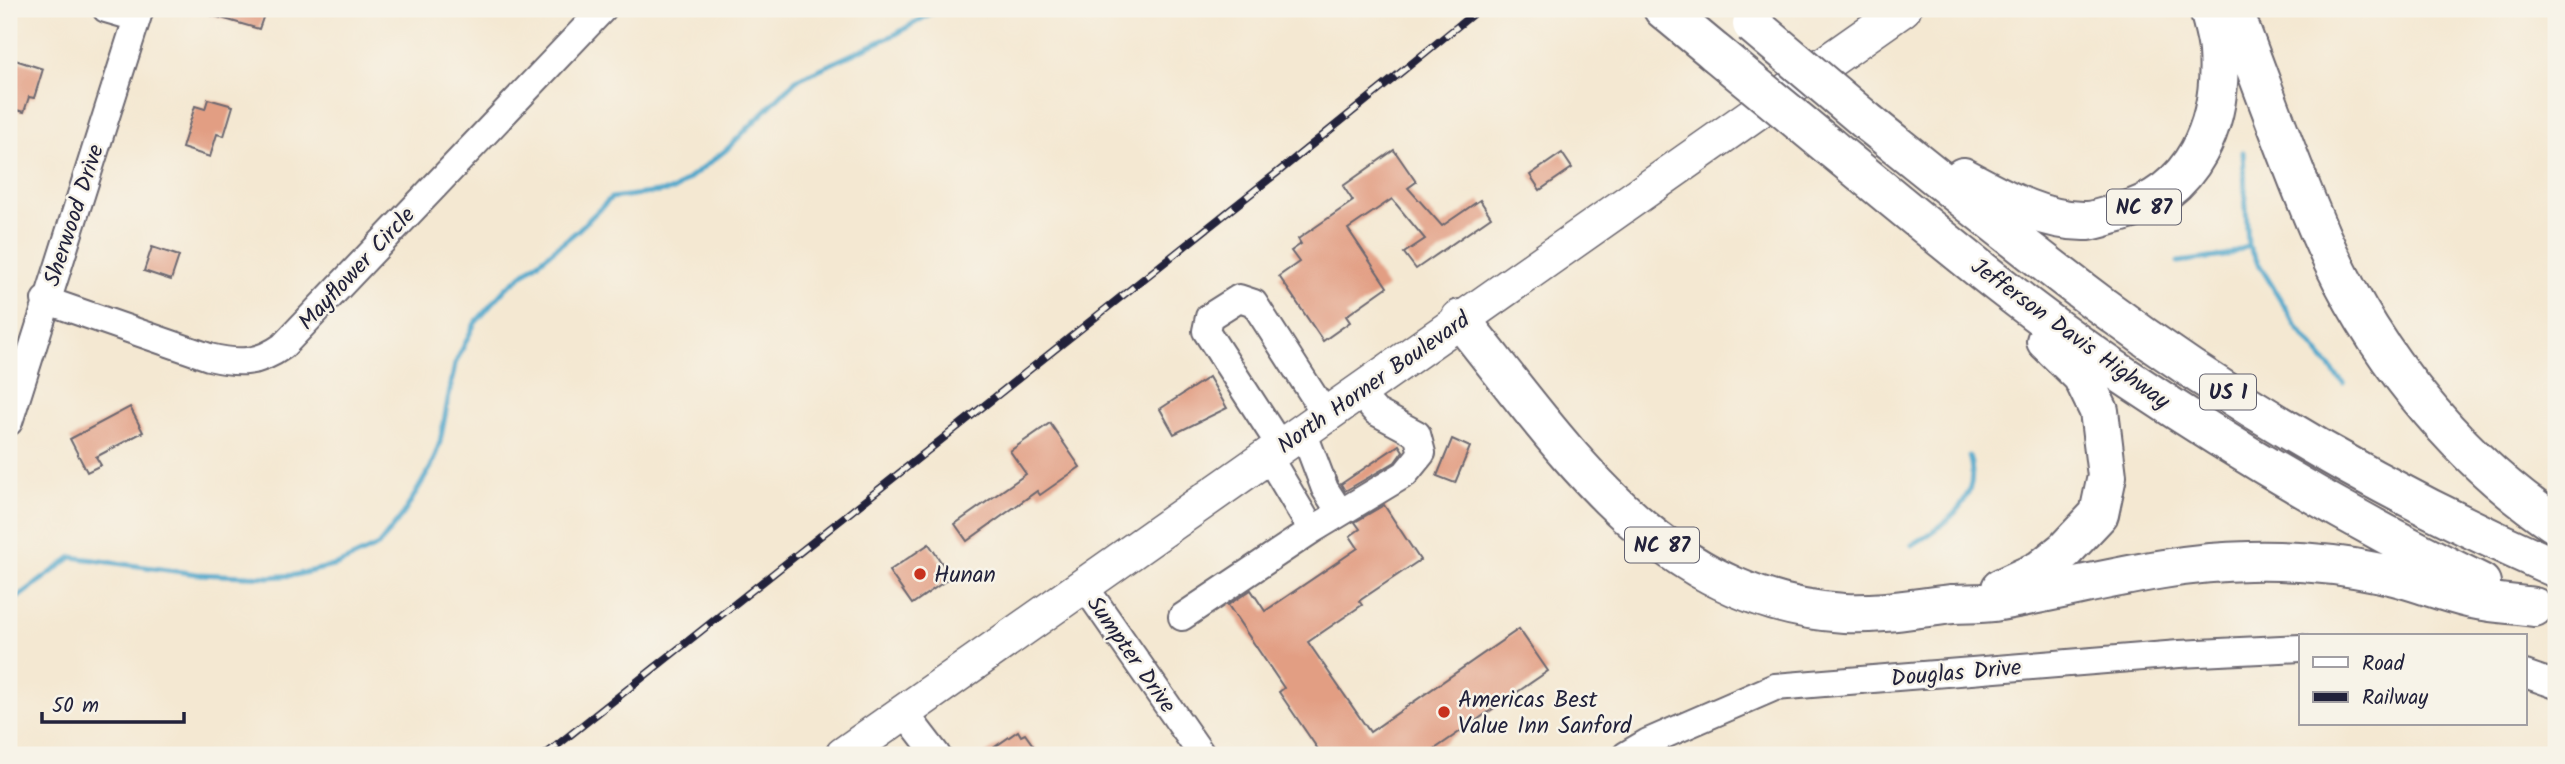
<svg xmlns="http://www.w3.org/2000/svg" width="2565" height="764" viewBox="0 0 2565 764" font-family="Kalam,sans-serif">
<rect width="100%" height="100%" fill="#f7f3e8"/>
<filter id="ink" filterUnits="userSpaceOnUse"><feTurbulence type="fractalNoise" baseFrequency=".0143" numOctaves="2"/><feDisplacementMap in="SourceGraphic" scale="14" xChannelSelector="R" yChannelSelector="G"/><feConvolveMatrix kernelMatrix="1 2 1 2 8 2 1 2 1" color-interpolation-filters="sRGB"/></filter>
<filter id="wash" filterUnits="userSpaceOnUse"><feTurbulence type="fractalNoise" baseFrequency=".00686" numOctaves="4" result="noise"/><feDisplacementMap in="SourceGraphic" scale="28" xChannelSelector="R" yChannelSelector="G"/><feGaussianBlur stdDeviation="1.57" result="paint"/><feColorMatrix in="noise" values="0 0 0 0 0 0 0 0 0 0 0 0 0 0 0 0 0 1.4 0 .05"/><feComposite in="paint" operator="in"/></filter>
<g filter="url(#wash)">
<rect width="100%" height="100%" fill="#f4e8d2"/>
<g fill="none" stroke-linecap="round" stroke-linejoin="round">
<path stroke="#4da6ca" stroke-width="5" d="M2243 152 2248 246 2299 330 2343 383
M2178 262 2225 256 2248 246
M1912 545C1945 526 1983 498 1969 456
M9 604 72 557 197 574 269 577 295 575 337 565 378 546 404 513 431 467 440 442 455 364 475 323 506 288 576 232 611 198 674 190 726 150 796 80 896 34 938 9"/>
</g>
<g id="blocks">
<path fill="#e29e83" d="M204 9H266L259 29 204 13Z
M15 60 43 69 34 98 29 97 24 112 9 108V79Z
M208 99 233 106 224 136 217 134 210 157 182 148 195 106 205 109Z
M1394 150 1416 182 1408 188 1442 226 1480 200 1491 217 1416 269 1404 253 1425 239 1392 199 1348 229 1387 287 1346 316 1350 322 1323 341 1279 276 1299 262 1291 251 1301 244 1298 239 1353 201 1343 186Z
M1562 153 1572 168 1540 190 1530 175Z
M152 247 179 256 171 280 144 271Z
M1209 377 1227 408 1174 434 1160 409Z
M130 407 143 432 96 457 101 465 87 472 70 439Z
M1050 423 1080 467 1040 495 1037 491 967 541 955 524 1026 474 1010 451Z
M1452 439 1470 447 1455 483 1437 476Z
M1399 445 1403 451 1395 462 1345 491 1341 484Z
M1384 505 1420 560 1359 601 1362 605 1308 642 1370 732 1519 629 1548 671 1426 755H1322L1279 692 1284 688 1228 605 1251 590 1265 611 1358 548 1350 536 1360 529 1355 522Z
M929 544 951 577 912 604 889 571Z
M1018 731 1021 736 1025 734 1040 755H983Z"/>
</g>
</g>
<g filter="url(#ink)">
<use href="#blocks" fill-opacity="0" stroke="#6c6770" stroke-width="2"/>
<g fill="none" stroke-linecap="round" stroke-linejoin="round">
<g stroke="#6c6770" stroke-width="30">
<path id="minor" d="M106 9 137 18
M45 300 209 357C239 364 258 364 283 346L603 9
M9 422 140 9
M1303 431 1325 489 1340 512
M1281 447 1206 331 1209 317 1239 298 1254 303 1326 415
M1312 530 1405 474 1422 453 1417 434 1376 412 1358 392
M1085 587 1202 755
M1182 617 1312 530 1268 456
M2525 674 2556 685
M904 712 937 755
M1626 755 1648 742 1775 687 2179 654 2301 648"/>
</g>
<g stroke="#6c6770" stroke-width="38">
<path id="major" d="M843 755 1903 9"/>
</g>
<g stroke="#6c6770" stroke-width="42">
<path id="highway" d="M1663 9 1716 53
M2233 9C2262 84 2289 162 2321 236 2370 349 2454 456 2556 524
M1869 123C1945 184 2020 245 2098 303 2240 409 2394 497 2556 568
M1830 147C1928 227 2026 311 2132 381 2244 456 2360 524 2481 583
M1963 177C2000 197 2045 223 2088 221 2098 220 2110 215 2119 213 2194 194 2223 123 2218 51 2217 37 2212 22 2209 9
M1460 319C1564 448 1661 602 1844 613 1881 615 1915 608 1952 604 1966 603 1980 604 1994 602 2079 588 2162 562 2249 561 2294 560 2338 564 2381 573 2411 579 2439 591 2468 598 2489 603 2512 604 2534 607
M2001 588 2040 570 2065 550 2099 514 2107 476 2099 411 2082 376 2046 341"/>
</g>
<use href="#minor" stroke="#fff" stroke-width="26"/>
<use href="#major" stroke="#fff" stroke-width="35"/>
<use href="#highway" stroke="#fff" stroke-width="38"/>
<g stroke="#22223b" stroke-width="8">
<path id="rail" d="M545 755 1278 172 1479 9"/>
</g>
<use href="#rail" stroke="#f7f3e8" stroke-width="5" stroke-dasharray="16" stroke-linecap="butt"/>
<g stroke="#6c6770" stroke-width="42" stroke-linecap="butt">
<path id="highway-bridge" d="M1752 24 1869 123
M1716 53 1830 147"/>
</g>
<use href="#highway-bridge" stroke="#fff" stroke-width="38"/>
</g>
</g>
<g fill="#c8321e" stroke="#f7f3e8" stroke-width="2.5">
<circle cx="920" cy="574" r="7"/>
<circle cx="1444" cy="712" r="7"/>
</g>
<g text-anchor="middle" stroke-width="5" stroke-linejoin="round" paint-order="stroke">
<g fill="#f7f3e8" stroke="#62616f" stroke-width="2">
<rect x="2107" y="189.5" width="74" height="35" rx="5"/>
<rect x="2200" y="374.5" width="56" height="35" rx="5"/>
<rect x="1625" y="527.5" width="74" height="35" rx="5"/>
</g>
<g font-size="21" font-weight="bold" fill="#22223b">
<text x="2144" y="214">NC 87</text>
<text x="2228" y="399">US 1</text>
<text x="1662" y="552">NC 87</text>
</g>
<g font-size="23" fill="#22223b" stroke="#f7f3e8">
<text transform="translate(73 215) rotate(-72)" y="8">Sherwood Drive</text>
<text transform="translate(356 268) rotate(-47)" y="8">Mayflower Circle</text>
<text transform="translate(2071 333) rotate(36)" y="8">Jefferson Davis Highway</text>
<text transform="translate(1373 382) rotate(-35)" y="8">North Horner Boulevard</text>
<text transform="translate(1132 654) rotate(55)" y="8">Sumpter Drive</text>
<text transform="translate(1956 672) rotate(-5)" y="8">Douglas Drive</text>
</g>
<g font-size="23" fill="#22223b" stroke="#f7f3e8" text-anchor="start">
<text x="934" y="582">Hunan</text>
<text x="1458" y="707">Americas Best<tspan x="1458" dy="26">Value Inn Sanford</tspan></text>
</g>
</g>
<rect width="2565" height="764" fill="none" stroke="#f7f3e8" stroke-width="35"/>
<rect x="2299" y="634" width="228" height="91" fill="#f7f3e8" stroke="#a29fa3" stroke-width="2"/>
<rect x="2313" y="657" width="35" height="10" fill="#ffffff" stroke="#a29fa3" stroke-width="2"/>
<text x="2362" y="670" font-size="21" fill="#22223b">Road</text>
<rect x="2313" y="692" width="35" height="10" fill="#22223b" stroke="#a29fa3" stroke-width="2"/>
<text x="2362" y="704" font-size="21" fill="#22223b">Railway</text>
<path d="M42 712v10h142v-10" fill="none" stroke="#22223b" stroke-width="3.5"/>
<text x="52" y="712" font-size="21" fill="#22223b" stroke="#f7f3e8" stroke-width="5" paint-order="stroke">50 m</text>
</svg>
